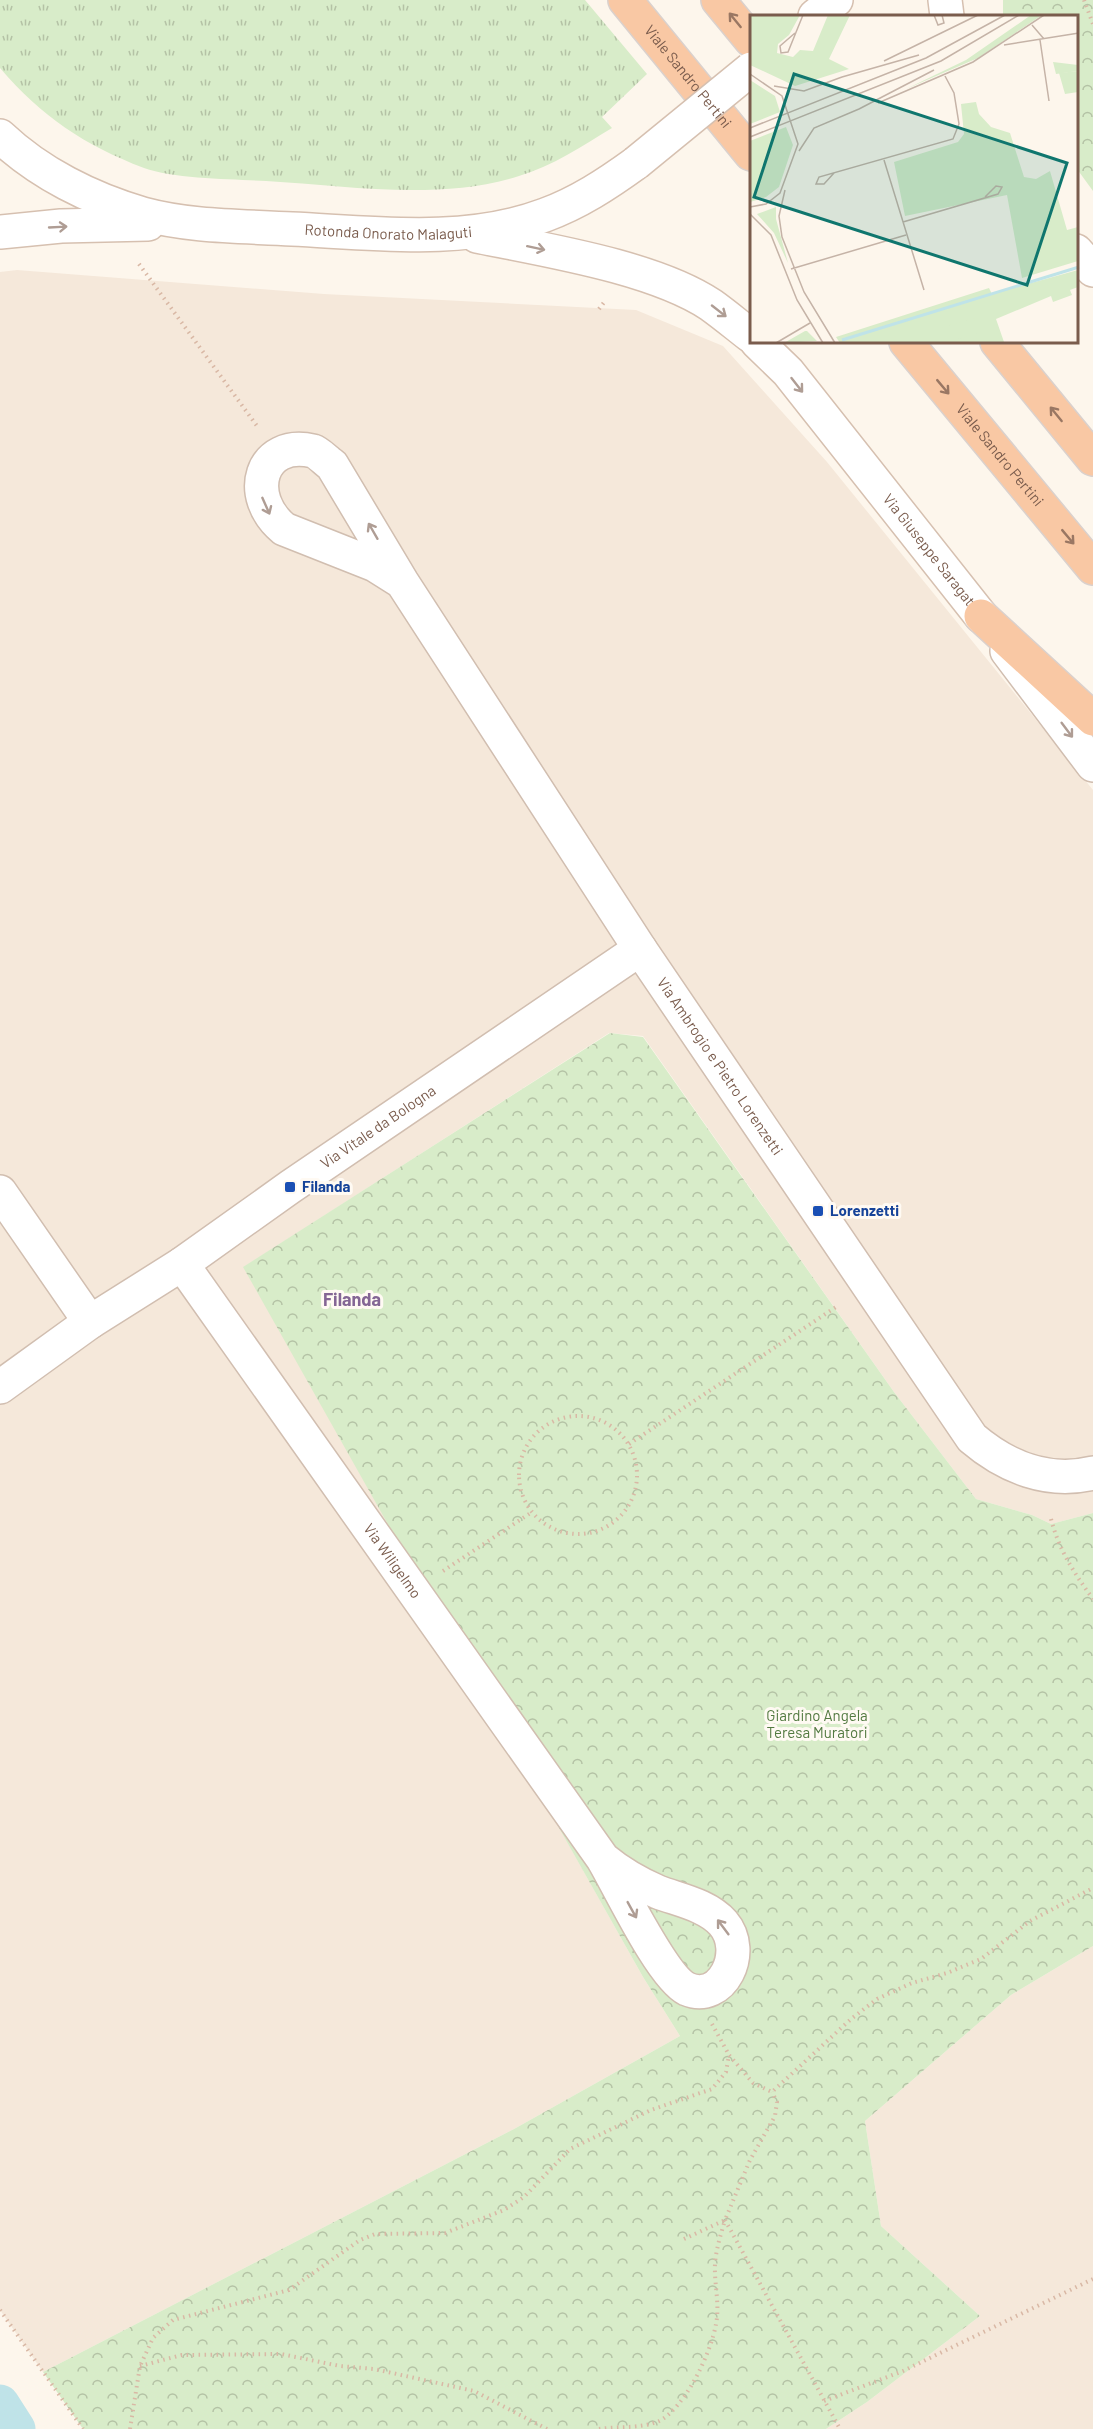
<svg xmlns="http://www.w3.org/2000/svg" width="1093" height="2429" viewBox="0 0 1093 2429" font-family="Barlow,sans-serif">
<defs>
<pattern id="grass-tufts" width="24" height="20" patternUnits="userSpaceOnUse" patternTransform="scale(1.5)"><rect width="24" height="20" fill="#d8ecc9"/><path d="M3 7l-1-3M5 7V3M7 7l1-3M15 17l-1-3M17 17v-4M19 17l1-3" fill="none" stroke="#b4c2a5"/></pattern>
<pattern id="forest-crowns" width="20" height="18" patternUnits="userSpaceOnUse" patternTransform="scale(1.5)"><rect width="20" height="18" fill="#d8ecc9"/><path d="M2 6a3 3 0 1 1 6 0M12 15a3 3 0 1 1 6 0" fill="none" stroke="#b4c2a5"/></pattern>
</defs>
<rect width="100%" height="100%" fill="#fdf6ec"/>
<path fill="#f5e8da" d="M17 270 324 294 636 310 723 346 827 462 1093 790V1513L1051 1524 1032 1515 976 1499 894 1392 643 1036 609 1033 244 1267 643 1977 680 2036 514 2129 43 2372 0 2310V272Z
M1093 1946V2429H826L867 2402 980 2316 881 2226 865 2121 1011 1995Z"/>
<path fill="url(#grass-tufts)" d="M0 0H585L647 74 602 117 612 128C582 146 553 166 519 176 439 201 349 186 266 181 233 179 174 179 144 168 84 145 42 117 0 68Z"/>
<path fill="url(#forest-crowns)" d="M1003 0H1093V191L1077 169 1076 16H1003Z
M610 1033 643 1037 894 1392 976 1499 1032 1515 1051 1524 1093 1513V1946L1011 1995 865 2121 881 2226 980 2316 867 2402 826 2429H83L43 2372 514 2129 680 2036 643 1977 243 1267Z"/>
<g fill="none" stroke-linecap="round" stroke-linejoin="round">
<path stroke="#bfe3e8" stroke-width="39" d="M0 2404 16 2429"/>
<g stroke="#d1beb0" stroke-width="36">
<g id="minor">
<path id="s1" d="M402 582 375 565 284 529C244 496 260 439 313 451 319 453 326 461 332 465L402 582 640 949 972 1438C1006 1467 1048 1484 1093 1473"/>
<path d="M0 1192 90 1322"/>
<path id="s2" d="M182 1264 603 1859C619 1886 662 1977 687 1989 722 2004 748 1952 723 1923 707 1905 679 1900 658 1892 637 1883 620 1873 603 1859"/>
<path id="s3" d="M0 1387 90 1322 182 1264 290 1187 640 949"/>
</g>
</g>
<g stroke="#d1beb0" stroke-width="36">
<path id="tertiary" d="M1007 651 1093 765"/>
</g>
<g stroke="#d6c0b0" stroke-width="36">
<g id="secondary">
<path d="M945 0 947 16"/>
<path d="M815 16 836 0"/>
<path id="s4" d="M0 136C39 173 91 199 143 214 191 227 242 226 292 229 374 233 465 245 545 215 578 203 607 184 636 163"/>
<path d="M0 232 61 226 148 224"/>
<path d="M477 236C545 250 654 267 711 305 725 315 738 326 751 336"/>
<path d="M1076 251 1093 270"/>
<path id="s5" d="M757 342 788 372 981 616"/>
</g>
</g>
<g stroke="#dad1cd" stroke-width="36">
<g id="trunk">
<path id="s6" d="M625 0 751 154"/>
<path d="M718 0 751 40"/>
<path id="s7" d="M906 342 1093 568"/>
<path d="M997 342 1093 459"/>
<path d="M981 616 1093 719"/>
</g>
</g>
<path stroke="#d9b8a5" stroke-width="4" stroke-dasharray="1.5 4.5" stroke-linecap="butt" d="M1084 0 1093 24
M139 264 257 426
M599 309 605 301
M519 1475a59 59 0 1 1 118 0a59 59 0 1 1-118 0Z
M629 1444 839 1305
M1051 1519C1059 1550 1074 1573 1093 1599
M443 1571 532 1512
M712 2024 729 2055
M725 2220 840 2429
M684 2239 725 2220 750 2160 775 2116 777 2102 772 2092
M0 2310 83 2429
M140 2366 182 2355 281 2354 340 2366 374 2369 474 2391 547 2429
M824 2401 903 2371 1093 2279
M130 2429 140 2366 153 2338 173 2320 289 2290 360 2240 375 2234 445 2233 504 2210 524 2197 570 2149 651 2110 712 2089 726 2072 729 2055 753 2083 772 2092 851 2019 877 1999 912 1983 947 1973 981 1959 1030 1921 1093 1888
M599 2429C618 2426 641 2429 659 2421 685 2408 711 2353 716 2324 720 2304 714 2284 715 2264 716 2249 721 2234 725 2220"/>
<use href="#minor" stroke="#fff" stroke-width="33"/>
<use href="#tertiary" stroke="#fff" stroke-width="33"/>
<use href="#secondary" stroke="#fff" stroke-width="33"/>
<use href="#trunk" stroke="#f9c8a4" stroke-width="33"/>
<g stroke="#d6c0b0" stroke-width="36" stroke-linecap="butt">
<path id="secondary-bridge" d="M636 163 751 69"/>
</g>
<use href="#secondary-bridge" stroke="#fff" stroke-width="33"/>
</g>
<defs><path id="oneway-shaft" d="M-6 0H5M1.5-3L5.5 0L1.5 3" fill="none" stroke-width="1.6" stroke-linecap="round" stroke-linejoin="round" transform="scale(1.5)"/></defs>
<g stroke="#9a7763">
<use href="#oneway-shaft" transform="translate(735 20) rotate(-129)"/>
<use href="#oneway-shaft" transform="translate(943 387) rotate(50)"/>
<use href="#oneway-shaft" transform="translate(1056 414) rotate(-129)"/>
<use href="#oneway-shaft" transform="translate(1068 537) rotate(50)"/>
</g>
<g stroke="#af9d94">
<use href="#oneway-shaft" transform="translate(58 227) rotate(-3)"/>
<use href="#oneway-shaft" transform="translate(536 248) rotate(12)"/>
<use href="#oneway-shaft" transform="translate(719 311) rotate(38)"/>
<use href="#oneway-shaft" transform="translate(797 385) rotate(52)"/>
<use href="#oneway-shaft" transform="translate(266 506) rotate(66)"/>
<use href="#oneway-shaft" transform="translate(373 531) rotate(-120)"/>
<use href="#oneway-shaft" transform="translate(1067 730) rotate(53)"/>
<use href="#oneway-shaft" transform="translate(632 1910) rotate(61)"/>
<use href="#oneway-shaft" transform="translate(723 1927) rotate(-127)"/>
</g>
<g fill="#1a4fb4" stroke="#fffaf3" stroke-width="2">
<rect x="284" y="1181" width="12" height="12" rx="3"/>
<rect x="812" y="1205" width="12" height="12" rx="3"/>
</g>
<g text-anchor="middle" stroke-width="6" stroke-linejoin="round" paint-order="stroke">
<g font-size="15" fill="#7a5c4d" stroke="#fffaf3">
<text dy="5" stroke="none"><textPath href="#s6" startOffset="99">Viale Sandro Pertini</textPath></text>
<text dy="5" stroke="none"><textPath href="#s4" startOffset="411">Rotonda Onorato Malaguti</textPath></text>
<text dy="5" stroke="none"><textPath href="#s7" startOffset="147">Viale Sandro Pertini</textPath></text>
<text dy="5" stroke="none"><textPath href="#s5" startOffset="270">Via Giuseppe Saragat</textPath></text>
<text dy="5" stroke="none"><textPath href="#s1" startOffset="992">Via Ambrogio e Pietro Lorenzetti</textPath></text>
<text dy="5" stroke="none"><textPath href="#s3" startOffset="459">Via Vitale da Bologna</textPath></text>
<text dy="5" stroke="none"><textPath href="#s2" startOffset="364">Via Wiligelmo</textPath></text>
</g>
<g font-size="15" font-weight="bold" fill="#164399" stroke="#fffaf3" text-anchor="start">
<text x="302" y="1192">Filanda</text>
<text x="830" y="1216">Lorenzetti</text>
</g>
<g font-size="15" fill="#537a41" stroke="#fffaf3">
<text x="817" y="1721">Giardino Angela<tspan x="817" dy="17">Teresa Muratori</tspan></text>
</g>
<g font-size="18" font-weight="bold" fill="#846695" stroke="#fffaf3">
<text x="352" y="1306">Filanda</text>
</g>
</g>
<g transform="translate(750 15)">
<rect width="328" height="328" fill="#fdf6ec"/>
<path d="M281 0H292L228 43 156 74 216 45ZM328 56V77L315 79 309 58ZM0 65 25 81 30 97 0 109ZM36 112 43 130 29 172 16 182 0 187V126ZM26 192V204L38 248 24 218 7 199ZM57 316 67 326 34 328 55 316Z" fill="#d8ecc9"/>
<path d="M0 0H50L39 20 28 29 27 38 43 42 50 35 63 36 78 0H100L79 44 99 54 45 71 0 50ZM226 87 229 99 241 112 260 118 274 162 286 164 300 156 317 215 328 212V246L272 263 257 180 155 201 144 147 208 127 214 119 211 89ZM328 255V272L320 275 322 280 303 287 301 281 246 304 254 327 251 328H90L86 322 239 273 242 279Z" fill="#d8ecc9"/>
<path d="M303 47 328 50V56L306 59Z" fill="#d8ecc9"/>
<path d="M224 303 228 318 195 328 190 313Z" fill="#d8ecc9"/>
<path fill="none" stroke="#bfe3e8" stroke-width="3" d="M92 325 329 252"/>
<path fill="none" stroke="#c5b3a7" stroke-width="1.5" d="M184 0 188 10 194 8 192 0M282 10 294 24M45 18 30 31 31 38 38 37 53 0M290 25 299 86M254 30 329 18M134 46 228 0M0 59 32 81 48 129 30 178 16 189 0 192M92 62 169 40M24 71 54 76 92 62M128 88 223 47 294 0M109 94 184 55M0 113 176 43 255 0M0 122 191 46 269 0M49 136 64 113 109 94M134 145 174 275M84 158 74 169H66L69 162 203 124 209 109 204 78 195 61M35 175 29 201 32 222 54 277 85 328M0 199 21 220 47 285 73 328M153 207 248 179 252 172 246 171 235 182M41 254 156 220M26 328 60 308"/>
<path fill="#0f766e" fill-opacity="0.15" stroke="#0f766e" stroke-width="3" d="M44 59 317 148 277 270 4 182Z"/>
<rect width="328" height="328" fill="none" stroke="#7a5c4d" stroke-width="3"/>
</g>
</svg>
